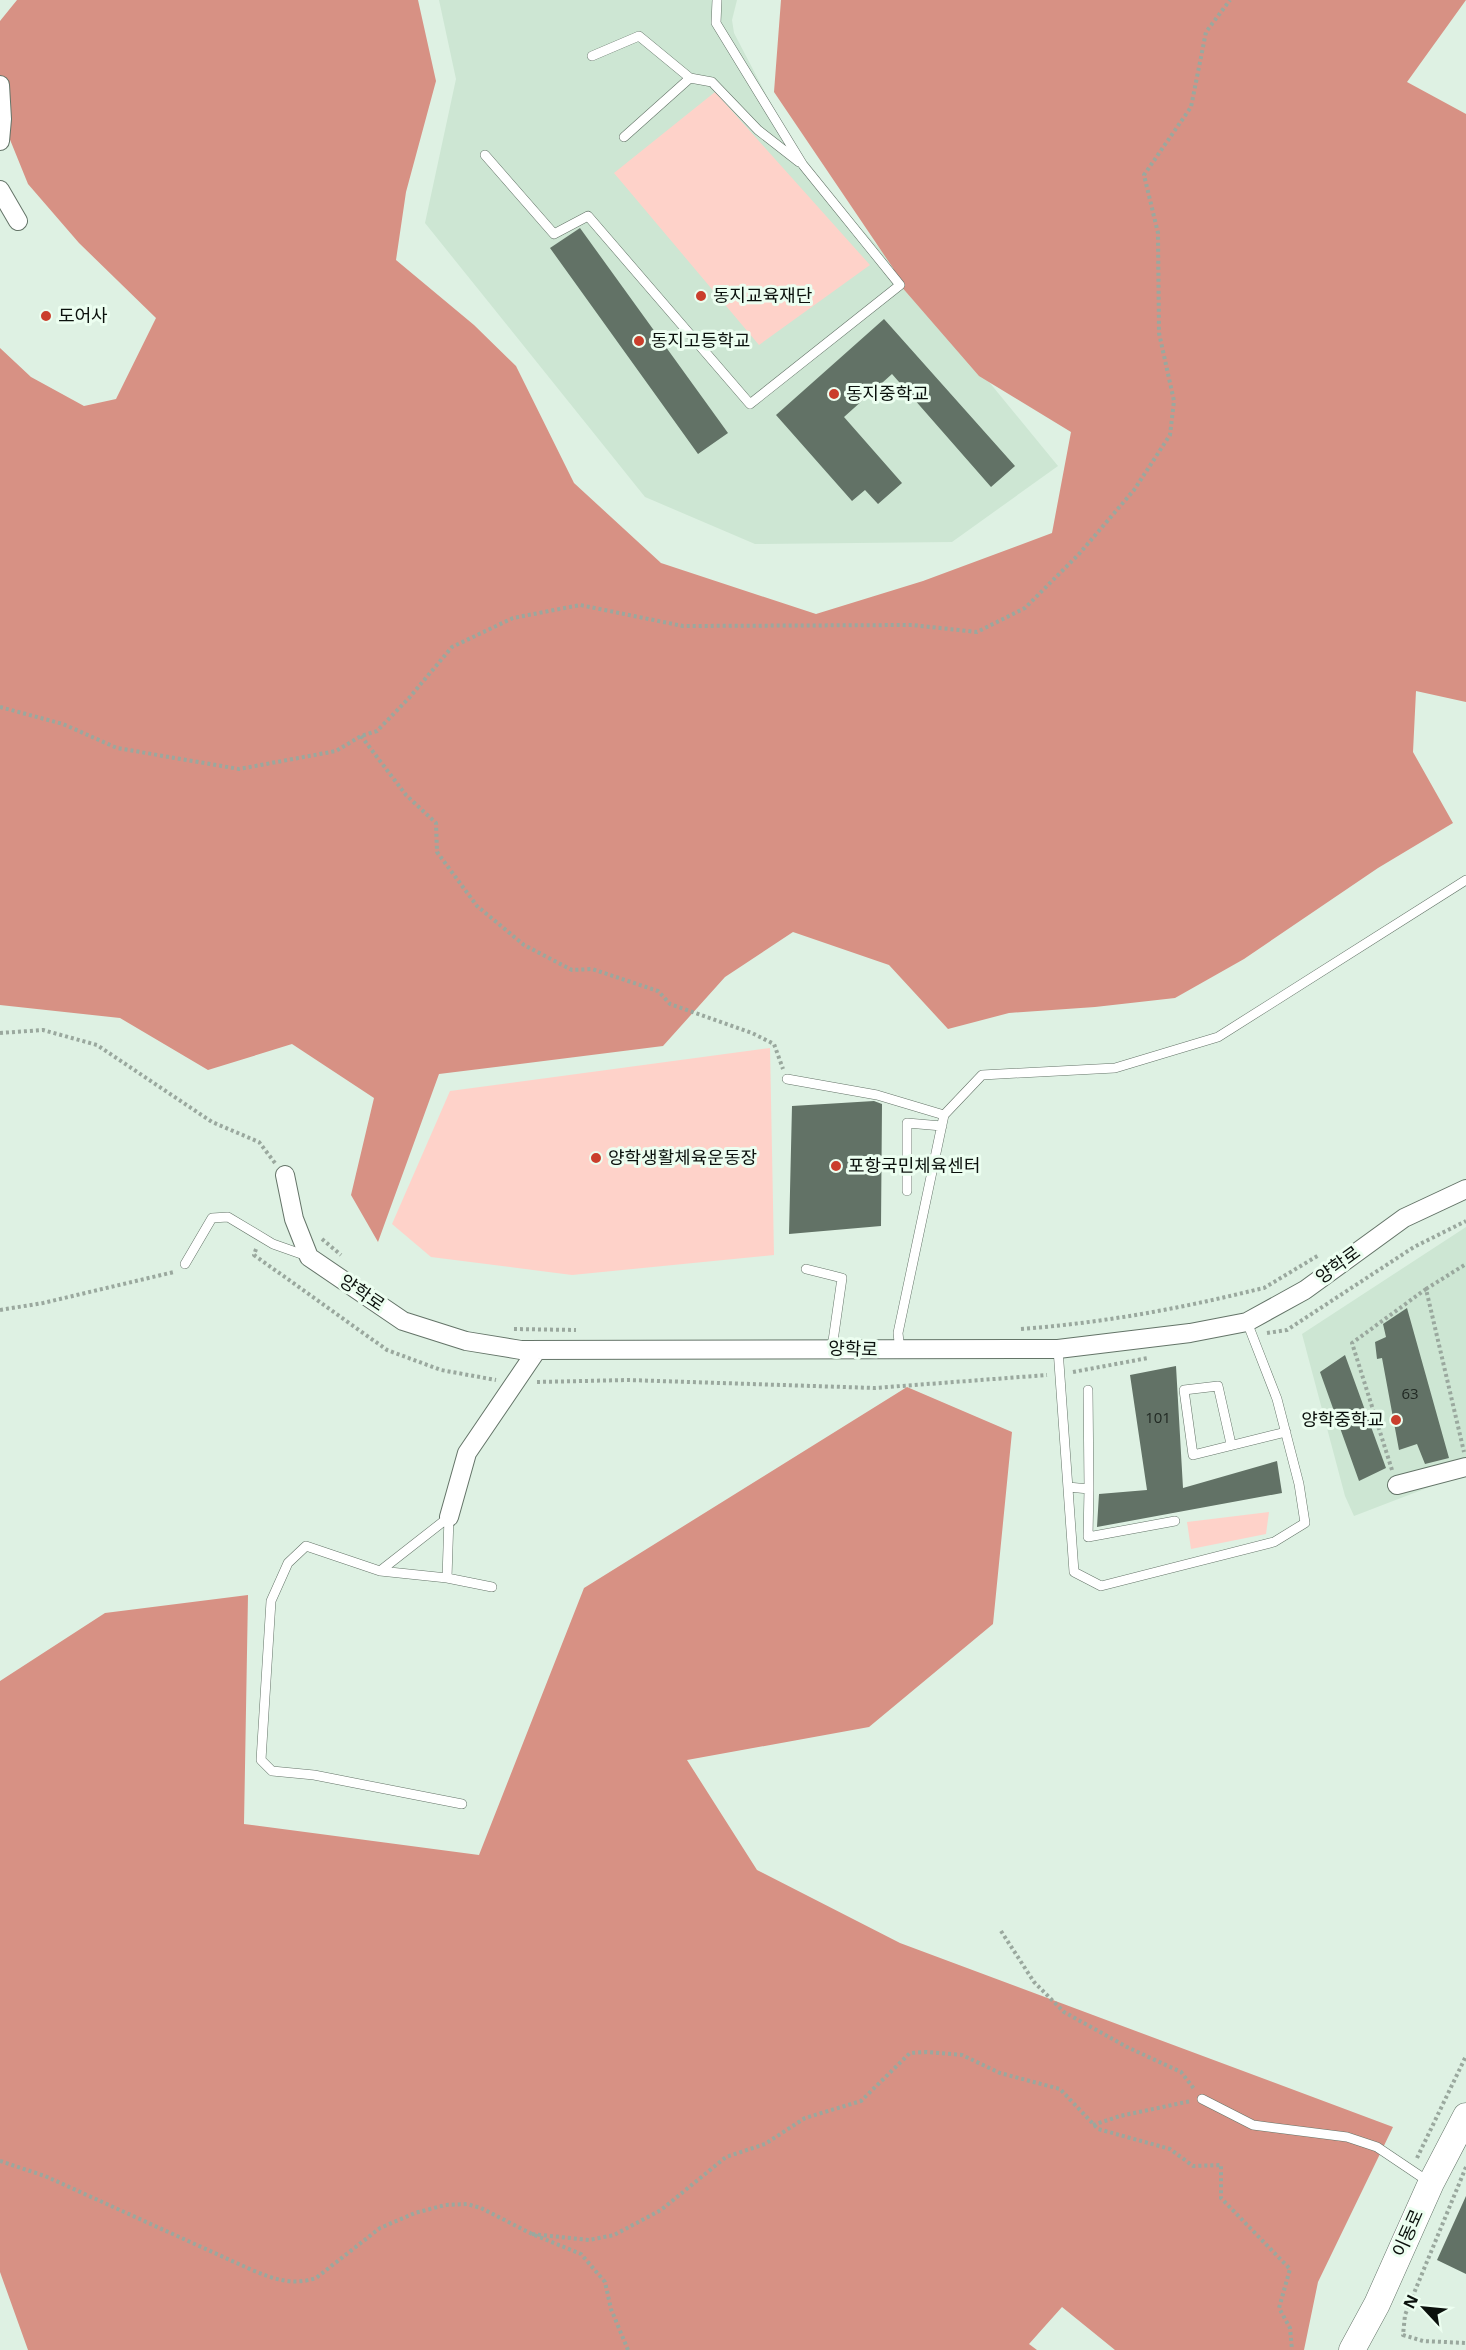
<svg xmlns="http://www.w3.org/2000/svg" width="1466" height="2350" viewBox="0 0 1466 2350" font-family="'Open Sans','Noto Sans KR',sans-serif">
<rect width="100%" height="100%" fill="#def1e3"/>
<path fill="#cde6d3" d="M439 0H737L732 20 734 33 803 165 880 249 1058 466 952 542 755 544 645 497 425 223 456 79Z
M1466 1227V1473L1354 1516 1345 1496 1302 1334Z"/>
<path fill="#fed2c9" d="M715 92 870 265 759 345 614 173Z
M770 1048 774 1255 572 1275 431 1257 392 1224 450 1091Z
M1269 1512 1266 1534 1191 1549 1187 1522Z"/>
<path fill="#d79184" d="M17 0H418L436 81 406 192 396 260 474 325 516 366 574 483 661 563 816 614 923 581 1052 533 1071 432 979 376 900 285 893 268 774 92 781 0H1466L1407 82 1466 114V702L1416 691 1413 752 1453 823 1378 868 1244 959 1175 998 1095 1007 1009 1013 948 1029 889 965 793 932 725 977 663 1046 439 1074 378 1242 351 1195 374 1098 292 1044 208 1070 120 1018 0 1005V348L31 377 84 406 116 399 156 318 79 243 28 184 0 115V21Z
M907 1387 1012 1432 993 1624 869 1727 687 1760 757 1870 900 1943 1393 2127 1318 2282 1304 2350H1115L1062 2307 1029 2344 1037 2350H28L0 2272V1681L105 1613 248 1595 244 1824 479 1855 584 1588Z"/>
<path fill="#627266" d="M580 228 728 433 698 454 550 248Z
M884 319 1015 466 991 487 892 374 844 417 902 483 878 504 865 490 852 501 776 415Z
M874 1101 882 1104 881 1226 789 1234 792 1106Z
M1407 1308 1449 1458 1425 1464 1417 1444 1399 1450 1382 1358 1377 1359 1375 1342 1386 1337 1383 1324Z
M1345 1355 1386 1468 1359 1481 1320 1372Z
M1176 1366 1183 1488 1277 1461 1282 1493 1097 1527 1099 1494 1147 1490 1130 1375Z
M1466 2196V2274L1437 2260Z"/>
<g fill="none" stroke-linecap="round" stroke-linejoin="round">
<g stroke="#647468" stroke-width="10">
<path id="lane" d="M592 56 639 36 690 78 712 82 758 130 799 162
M624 137 690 78
M485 155 554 234 588 216 750 404 900 285 803 165 716 23 717 0
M787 1079 877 1095 944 1115
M907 1191V1123L942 1126
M185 1264 212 1218 228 1217 273 1244 307 1256
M806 1269 842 1278 832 1348
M1058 1349 1074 1572 1101 1586 1274 1542 1305 1523 1299 1484 1277 1399 1247 1322
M900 1351 898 1333 944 1115 982 1075 1115 1068 1218 1037 1466 880
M1231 1444 1218 1386 1184 1390 1193 1455 1286 1432
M1068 1487 1089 1489 1088 1390
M1089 1489 1088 1537 1175 1521
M449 1517 447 1578 380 1571 306 1546 288 1563 271 1601 261 1760 272 1771 314 1775 462 1804
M380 1571 449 1517
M447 1578 492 1587
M1202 2099 1253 2125 1347 2137 1377 2147 1429 2182"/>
</g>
<g stroke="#647468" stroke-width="20">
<path id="street" d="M0 85 2 119 0 141
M0 190 18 221
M285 1175 294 1219 309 1257 403 1321 466 1341 521 1350 1058 1349 1190 1333 1247 1322 1305 1290 1404 1218 1466 1189
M1397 1485 1466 1467
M449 1517 467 1453 537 1350"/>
</g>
<g stroke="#647468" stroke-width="27">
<path id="secondary" d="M1352 2350 1377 2304 1431 2183 1466 2116"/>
</g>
<path stroke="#9aa89e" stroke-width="4" stroke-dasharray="3 3" stroke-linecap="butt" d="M0 707 63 724 117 748 239 769 336 751 361 736 377 731 409 698 452 647 513 618 580 605 683 626 912 625 977 632 1025 608 1079 554 1134 490 1170 435 1174 401 1159 333 1158 233 1144 175 1191 107 1206 32 1230 0
M361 736 406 795 436 823 437 852 477 906 524 945 572 970 592 969 658 991 670 1004 752 1033 774 1044 783 1069
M0 1033 43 1030 97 1045 212 1122 259 1142 275 1163
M322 1239 341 1255
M256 1249 254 1255 387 1350 441 1370 496 1380
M1426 1289 1466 1264
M0 1310 43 1303 174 1272
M514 1329 576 1330
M1021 1329C1101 1323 1178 1309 1255 1290L1264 1288 1319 1255
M1267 1333 1287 1330 1414 1247 1466 1221
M1073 1372 1148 1358
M537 1382 628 1380 875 1388 1047 1375
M1392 1470 1352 1343 1426 1289 1464 1452
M1001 1931 1034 1982 1064 2012 1127 2047 1181 2072 1195 2090
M1093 2125 1120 2116 1191 2101
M1417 2158 1466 2056
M0 2161 45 2176 252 2270C274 2279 292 2286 316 2278L380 2228 415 2213 445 2205 467 2204 481 2208 532 2234 581 2254 605 2282 611 2309 628 2350
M1466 2167 1405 2315 1403 2335 1423 2341 1466 2343
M532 2234 589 2240 614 2235 661 2210 726 2157 765 2144 805 2118 861 2101 910 2053 927 2052 962 2055 1000 2073 1060 2089 1098 2129 1170 2149 1193 2166 1221 2165V2198L1290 2269 1279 2308 1290 2328 1292 2350"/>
<use href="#lane" stroke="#fff" stroke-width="9"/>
<use href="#street" stroke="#fff" stroke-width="18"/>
<use href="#secondary" stroke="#fff" stroke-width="26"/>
</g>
<g fill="#ca3e2c" stroke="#ecfef0" stroke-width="2">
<circle cx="701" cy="296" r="6"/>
<circle cx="46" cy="316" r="6"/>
<circle cx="639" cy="341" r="6"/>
<circle cx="834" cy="394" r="6"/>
<circle cx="596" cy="1158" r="6"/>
<circle cx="836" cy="1166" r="6"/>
<circle cx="1396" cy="1420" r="6"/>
</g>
<g text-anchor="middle" stroke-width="6" stroke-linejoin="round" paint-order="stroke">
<g font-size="15" fill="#212923">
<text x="1410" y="1399">63</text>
<text x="1158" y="1423">101</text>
</g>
<g font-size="18" fill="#0b110d" stroke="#ecfef0" text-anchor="start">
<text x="713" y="302">동지교육재단</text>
<text x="58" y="322">도어사</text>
<text x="651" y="347">동지고등학교</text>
<text x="846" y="400">동지중학교</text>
<text x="608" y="1164">양학생활체육운동장</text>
<text x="848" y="1172">포항국민체육센터</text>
<text x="1384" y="1426" text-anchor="end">양학중학교</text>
</g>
<g font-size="18" fill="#0b110d" stroke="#ecfef0">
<text transform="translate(1338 1265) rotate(-36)" y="6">양학로</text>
<text transform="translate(362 1293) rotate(34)" y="6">양학로</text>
<text transform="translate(853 1349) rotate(2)" y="6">양학로</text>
<text transform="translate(1408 2233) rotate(-66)" y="6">이동로</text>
</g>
</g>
<g transform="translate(1424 2308) rotate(296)" stroke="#ecfef0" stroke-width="4.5" paint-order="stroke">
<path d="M0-4.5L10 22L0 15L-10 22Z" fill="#0b110d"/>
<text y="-9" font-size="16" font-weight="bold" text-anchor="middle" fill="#0b110d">N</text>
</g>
</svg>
